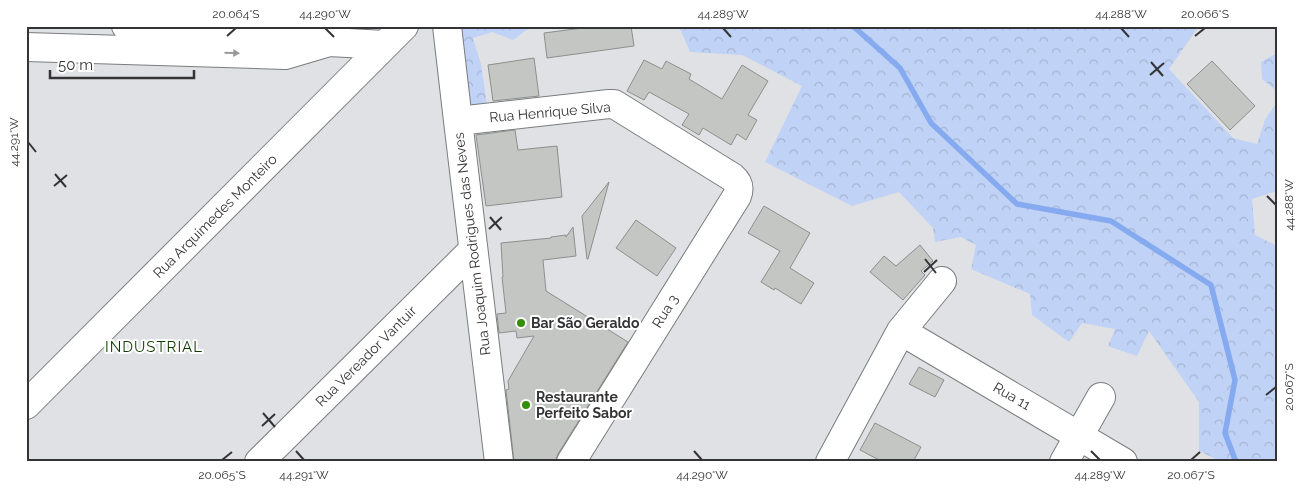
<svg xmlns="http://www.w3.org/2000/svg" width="1303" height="488" viewBox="0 0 1303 488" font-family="Raleway,sans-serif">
<defs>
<pattern id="forest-crowns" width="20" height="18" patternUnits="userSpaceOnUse" patternTransform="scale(1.25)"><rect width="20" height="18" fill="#c0d2f5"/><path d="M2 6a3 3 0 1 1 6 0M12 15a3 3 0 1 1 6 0" fill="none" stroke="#a6b5d3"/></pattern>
</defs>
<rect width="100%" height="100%" fill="#e0e1e5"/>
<path fill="url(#forest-crowns)" d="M455 26H532L513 40 492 32 473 38 481 64 487 105 464 109Z
M677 26H1199L1169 69 1233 138 1257 144 1265 120 1277 102V171H1276L1277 191 1252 199 1255 235 1277 246V462H1231L1216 459 1199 451V402L1149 331 1137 356 1108 346 1115 329 1082 323 1069 342 1032 315 1030 294 971 269 976 245 961 237 935 242 933 228 899 192 852 206 765 162 802 86 742 55 690 52 681 31Z
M1277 53V91L1262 79 1261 62Z"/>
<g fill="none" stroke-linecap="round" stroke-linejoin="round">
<path stroke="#85aaef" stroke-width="5.5" d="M853 26 900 68 931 123 1017 204 1111 221 1211 285 1235 380 1225 433 1236 462"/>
</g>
<path fill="#c3c6c3" stroke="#8d8f8c" d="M598 26H631L634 46 547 58 544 33Z
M534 58 539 96 493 101 488 65Z
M644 60 662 69 666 61 691 74 689 79 722 99 742 65 768 81 748 115 757 120 746 140 737 134 731 145 703 128 699 135 682 125 689 114 649 92 644 100 627 91Z
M1212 61 1255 106 1230 130 1187 84Z
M515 130 518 150 557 146 562 197 486 206 476 135Z
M609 182 588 259H587L582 216Z
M764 206 810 233 790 268 814 283 801 304 775 288 774 290 761 282 780 251 748 233Z
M636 220 676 248 657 276 616 248Z
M573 227 576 256 543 260 546 291 628 342 558 454 555 462H514L506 390 509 389 508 381 534 336 517 338 516 331 499 333 497 314 506 313 502 277H503L501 243 551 238V237L566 235V237Z
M920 245 933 261 921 271 925 275 903 300 870 272 884 256 896 266Z
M919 367 944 380 935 397 909 384Z
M875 423 921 447 913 462H883L860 450Z"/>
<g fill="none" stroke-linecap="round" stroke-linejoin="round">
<g stroke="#7a7c7e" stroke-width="30">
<path id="minor" d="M126 26 282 31 301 34 329 42 385 45
M447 26 458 121 499 462
M26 47 285 55 329 42
M458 121 609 104H614L732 177C739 183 740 188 737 196L571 462
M901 331 1123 462
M26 405 404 26
M259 462 473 250
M830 462 901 331 942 281
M1064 462 1101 397"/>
</g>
<use href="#minor" stroke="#fff" stroke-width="28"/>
</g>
<defs><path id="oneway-solid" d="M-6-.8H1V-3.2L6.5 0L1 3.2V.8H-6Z" transform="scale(1.25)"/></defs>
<use fill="#9a9a9a" href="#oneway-solid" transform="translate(232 53) rotate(2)"/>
<path fill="none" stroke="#343436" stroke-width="2" d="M325 28 334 37M723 28 731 37M1121 28 1129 37M227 36 236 28M1195 36 1205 28M1151 62 1163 76M1150 75 1164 63M28 142 36 152M55 174 66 187M54 186 67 175M1267 196 1276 205M490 217 501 230M489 229 502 217M925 259 936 273M924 272 937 260M1266 395 1276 387M263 413 275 427M262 426 275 414M296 451 304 460M694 451 702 460M1091 451 1100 460M222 460 232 452M1191 460 1200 452"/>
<g fill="#329006" stroke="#fff" stroke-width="2">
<circle cx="521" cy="323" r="5"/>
<circle cx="526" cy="405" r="5"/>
</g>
<g text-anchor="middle" stroke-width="4" stroke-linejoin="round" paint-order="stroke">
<g font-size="14" fill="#343436" stroke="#fff">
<text transform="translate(550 112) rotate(-5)" y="5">Rua Henrique Silva</text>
<text transform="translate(215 216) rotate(-45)" y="5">Rua Arquimedes Monteiro</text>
<text transform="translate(472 244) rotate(-97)" y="5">Rua Joaquim Rodrigues das Neves</text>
<text transform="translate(665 311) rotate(-58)" y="5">Rua 3</text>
<text transform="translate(366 356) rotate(-45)" y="5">Rua Vereador Vantuir</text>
<text transform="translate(1012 396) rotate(30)" y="5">Rua 11</text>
</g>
<g font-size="14" font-weight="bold" fill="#343436" stroke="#fff" text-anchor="start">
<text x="531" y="328">Bar São Geraldo</text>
<text x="536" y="402">Restaurante<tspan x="536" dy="16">Perfeito Sabor</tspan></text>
</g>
<g font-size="15" letter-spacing="1" fill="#0d3b00" stroke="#fff">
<text x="154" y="352">INDUSTRIAL</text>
</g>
</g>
<rect width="1303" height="488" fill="none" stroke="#ffffff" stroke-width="55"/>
<path d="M50 70v8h144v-8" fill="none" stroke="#343436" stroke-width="2.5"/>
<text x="58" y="70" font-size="15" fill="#343436" stroke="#ffffff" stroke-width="4" paint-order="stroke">50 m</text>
<rect x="28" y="28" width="1248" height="432" fill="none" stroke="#343436" stroke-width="2"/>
<g font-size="12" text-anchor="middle" fill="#343436">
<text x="236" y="18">20.064°S</text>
<text x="325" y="18">44.290°W</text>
<text x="723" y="18">44.289°W</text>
<text x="1121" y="18">44.288°W</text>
<text x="1205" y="18">20.066°S</text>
<text transform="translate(14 142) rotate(-90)" y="4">44.291°W</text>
<text transform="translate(1289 205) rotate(-90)" y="4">44.288°W</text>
<text transform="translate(1289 387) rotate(-90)" y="4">20.067°S</text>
<text x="222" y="479">20.065°S</text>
<text x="304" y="479">44.291°W</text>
<text x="702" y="479">44.290°W</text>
<text x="1100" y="479">44.289°W</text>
<text x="1191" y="479">20.067°S</text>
</g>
</svg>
